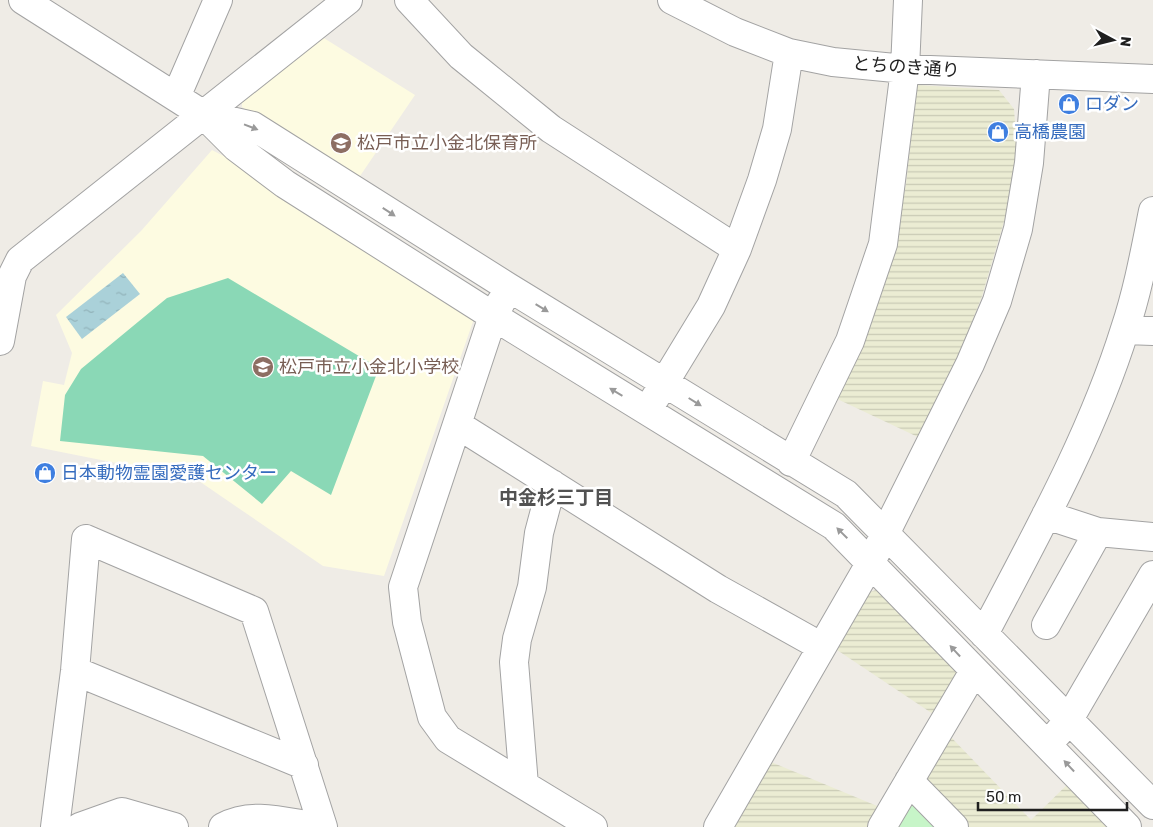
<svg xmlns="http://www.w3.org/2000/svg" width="1153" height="827" viewBox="0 0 1153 827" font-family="Rubik,'Noto Sans JP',sans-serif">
<defs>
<pattern id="farmland-rules" width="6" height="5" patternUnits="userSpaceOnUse" patternTransform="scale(1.25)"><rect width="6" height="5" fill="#ebecd3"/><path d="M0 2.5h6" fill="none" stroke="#c9cab5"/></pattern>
<pattern id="water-ripples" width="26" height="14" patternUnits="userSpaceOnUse" patternTransform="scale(1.25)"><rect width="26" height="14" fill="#aad1d9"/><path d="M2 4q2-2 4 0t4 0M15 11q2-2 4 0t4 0" fill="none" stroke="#92b3ba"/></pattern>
</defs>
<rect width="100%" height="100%" fill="#efece6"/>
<path fill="#fdfbe1" d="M319 35 415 95 358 179 242 107V96Z
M212 150 260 175 475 316 384 576 323 566 196 479 31 446 43 381 64 385 72 353 56 315 141 231Z"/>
<path fill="url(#farmland-rules)" d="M917 85 999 90 1014 109 1017 149 1005 218 982 296 955 366 920 438 833 397 893 245 906 184Z
M883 588 959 667 960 677 936 716 837 650 866 593Z
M947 733 1031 820 1073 779 1120 827H968L926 785 923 776Z
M771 762 882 808 870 827H735Z"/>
<path fill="#c7f5c8" d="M910 797 940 827H890Z"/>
<path fill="#8ad8b6" d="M228 278 379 368 331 495 291 471 262 504 203 456 60 441 65 395 81 369 167 298Z"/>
<path fill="url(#water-ripples)" d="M123 273 140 294 82 339 66 317Z"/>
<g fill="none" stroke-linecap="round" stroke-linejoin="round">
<g stroke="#a3a3a3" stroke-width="30">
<path id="minor" d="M23 0 204 115 236 147 285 184 493 316 834 526 1127 827
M409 0 461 56 551 129 737 249
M672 0 735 32 789 53 833 62 905 69 1153 79
M176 97 218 0
M204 115 253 126 508 287 846 494 1153 805
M501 302 493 316 403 587 407 622 432 717 448 739 593 827
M1125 330 1153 331
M0 341 12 276 20 260 348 0
M655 398 711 306 737 249 762 180 777 129 789 53
M458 425 718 589 822 647
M791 462 850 341 883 244 905 69 908 0
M1046 515 1098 532 1153 537
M1046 625 1098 532
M984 634C1036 535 1092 435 1125 329 1138 290 1145 251 1153 211
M75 671 304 765
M1057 734 1068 721 1153 575
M909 781 954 827
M524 785 514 662 517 639 532 587 539 533 552 484
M55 827 75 671 86 539 254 611 323 827
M80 827 122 812 174 827
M223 827C253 811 285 822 317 827
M718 827 871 562 970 364 997 301 1018 229 1029 163 1036 74
M882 827 974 671"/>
</g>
<use href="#minor" stroke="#fff" stroke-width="28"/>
</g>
<defs><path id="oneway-solid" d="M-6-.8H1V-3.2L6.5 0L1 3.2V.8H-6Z" transform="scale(1.25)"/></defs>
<g fill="#9a9a9a">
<use href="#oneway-solid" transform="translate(251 127) rotate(21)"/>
<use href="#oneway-solid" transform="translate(389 212) rotate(33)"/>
<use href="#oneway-solid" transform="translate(542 308) rotate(31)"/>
<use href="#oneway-solid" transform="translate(616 392) rotate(-149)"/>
<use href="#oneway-solid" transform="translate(695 402) rotate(32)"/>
<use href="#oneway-solid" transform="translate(842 533) rotate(-135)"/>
<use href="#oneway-solid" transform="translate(955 651) rotate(-133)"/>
<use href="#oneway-solid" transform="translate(1069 766) rotate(-133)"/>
</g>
<defs>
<g id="shop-disc" transform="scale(1.125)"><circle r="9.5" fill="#3f7fe0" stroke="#fff"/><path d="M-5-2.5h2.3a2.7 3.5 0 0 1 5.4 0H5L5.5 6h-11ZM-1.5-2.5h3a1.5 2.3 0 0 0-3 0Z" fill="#fff"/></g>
<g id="school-disc" transform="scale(1.125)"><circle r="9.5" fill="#8d6e63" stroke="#fff"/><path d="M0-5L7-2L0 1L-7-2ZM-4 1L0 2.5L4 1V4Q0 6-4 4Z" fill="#fff"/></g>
</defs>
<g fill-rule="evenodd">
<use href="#shop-disc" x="1069" y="104"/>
<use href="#shop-disc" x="998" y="132"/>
<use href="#school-disc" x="341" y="143"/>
<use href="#school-disc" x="263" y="367"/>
<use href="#shop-disc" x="45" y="473"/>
</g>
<g text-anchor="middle" stroke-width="5" stroke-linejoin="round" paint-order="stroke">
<g font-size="18" fill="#1f1f1f" stroke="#fff">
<text transform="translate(906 67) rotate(4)" y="6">とちのき通り</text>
</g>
<g font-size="18" fill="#366cbe" stroke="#fff" text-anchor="start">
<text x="1085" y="110">ロダン</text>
<text x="1014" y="138">高橋農園</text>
<text x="61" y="479">日本動物霊園愛護センター</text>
</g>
<g font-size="18" fill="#785e54" stroke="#fff" text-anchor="start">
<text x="357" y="149">松戸市立小金北保育所</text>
<text x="279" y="373">松戸市立小金北小学校</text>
</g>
<g font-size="19" font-weight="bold" fill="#525252" stroke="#fff">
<text x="556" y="504">中金杉三丁目</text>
</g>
</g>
<g transform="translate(1113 40) rotate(97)" stroke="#ffffff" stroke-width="4" paint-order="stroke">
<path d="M0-4L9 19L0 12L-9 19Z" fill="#1f1f1f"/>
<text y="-8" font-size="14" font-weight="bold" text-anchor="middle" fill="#1f1f1f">N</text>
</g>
<path d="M978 802v8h149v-8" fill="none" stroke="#1f1f1f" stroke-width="2.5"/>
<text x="986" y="802" font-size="15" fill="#1f1f1f" stroke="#ffffff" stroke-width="4" paint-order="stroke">50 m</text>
</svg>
